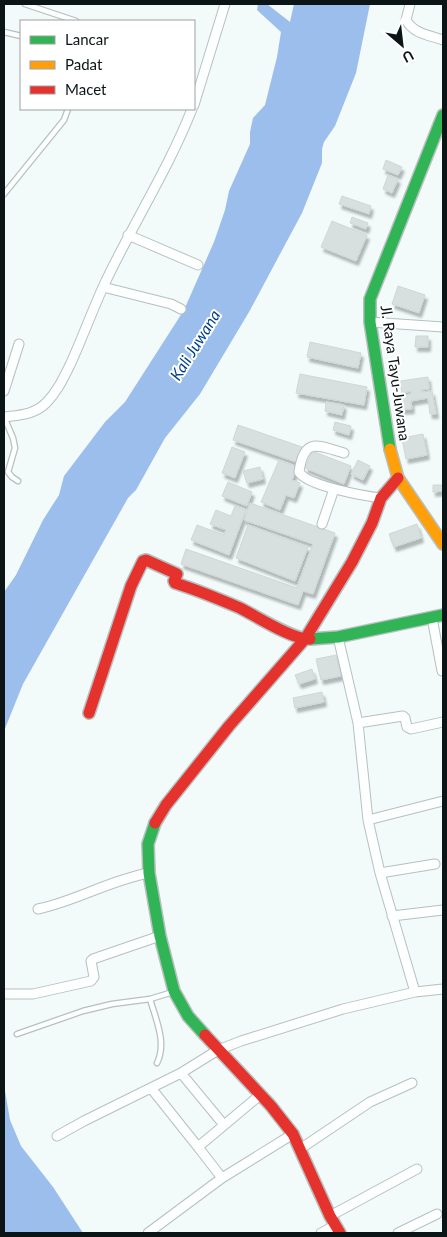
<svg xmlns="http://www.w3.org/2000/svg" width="447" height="1237" viewBox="0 0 447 1237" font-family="Lato,sans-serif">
<defs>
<filter id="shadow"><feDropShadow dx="2.5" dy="4.5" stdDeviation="1" flood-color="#0004"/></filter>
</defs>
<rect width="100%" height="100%" fill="#f2fafa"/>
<path fill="#9bbeed" d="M258 4H267L290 22 294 4H370L356 73 335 126 324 142 322 149V163L302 213 249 312 200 394 165 438 136 490 128 498 23 684 4 731V592L16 575 43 520 59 495 64 476 105 422 125 402 184 310 214 242 225 210 229 191 250 144V132L253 118 265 105 277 57 281 32 257 10Z
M4 1085 10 1120 21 1146 53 1187 83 1233H4Z"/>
<path fill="#d7e0de" stroke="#cfd7d6" filter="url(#shadow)" d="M386 160 402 167 398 175 383 169Z
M388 175 398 179 392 193 383 189Z
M342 196 371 206 369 214 339 204Z
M352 217 368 223 366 229 350 223Z
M332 221 367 235 356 261 321 247Z
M398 286 425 295 419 313 392 304Z
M416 336H428V347H415Z
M310 342 361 353 358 368 307 357Z
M300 374 367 387 364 405 296 393Z
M428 377 429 389 421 390V392L432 391 436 414H430L428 398 411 401 412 409 400 410 398 396 411 394V391L402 393 400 381Z
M326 402 344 405 342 415 325 411Z
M335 422 351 426 349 435 333 430Z
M238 425 305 448 299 463 233 440Z
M423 434 427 455 406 459 402 438Z
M232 447 245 452 235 478 222 473Z
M312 451 351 466 344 484 305 468Z
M279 460 297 467 292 480 300 483 294 498 286 495 280 510 261 502Z
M358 460 370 466 363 480 351 474Z
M260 467 263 479 247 483 243 471Z
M228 482 252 492 247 506 222 496Z
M433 485H443V491L433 492Z
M250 503 335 533 313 594 303 591 298 605 181 564 186 549 297 588 313 544 244 520Z
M235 506 246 510 229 555 191 540 197 525 224 535 226 530 210 524 216 510 231 516Z
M417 524 421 538 394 547 389 534Z
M248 525 308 547 295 581 236 558Z
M336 655 341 676 321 680 316 659Z
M312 669 315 679 299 684 295 675Z
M322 692 324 702 295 708 293 698Z"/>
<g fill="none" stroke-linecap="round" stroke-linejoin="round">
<g stroke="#b7c0c0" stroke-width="7">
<path id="lane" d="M25 4 76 21
M4 32 21 36
M4 194 64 120 68 109
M4 417 13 438 15 448 8 472 12 477 18 481
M150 999C156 1020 167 1043 157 1063
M17 1034 83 1011 112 1004 150 999 173 992"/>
</g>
<g stroke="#b7c0c0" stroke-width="11">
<path id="street" d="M410 4 406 20C414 34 429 35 443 40
M194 105 225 4
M128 235 198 265
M103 287 171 304 181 309
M370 322 443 327
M4 391 19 344
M4 417C19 415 34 415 46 403 57 392 63 379 70 365 82 339 92 311 104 285 132 225 168 170 192 109
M344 453C317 445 304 437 299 472 307 486 365 496 381 498
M322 524 334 489
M432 618 442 671
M338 637 358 723 368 820 380 873 435 864
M358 723 403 716 405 718 407 727 411 729 443 722
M368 820 443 801
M380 873 415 992
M38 909C76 901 110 880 149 873
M392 916 443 910
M4 994H33L91 981 94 977 91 961 93 959 160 936
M181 1073 224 1125
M151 1088 198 1147
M57 1136 84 1121 181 1073 218 1050 241 1041 343 1009 415 992 443 989
M300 1149 370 1102 412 1083
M222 1178 293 1134
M330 1216 417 1169
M148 1233 222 1178 198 1147 260 1095
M321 1233 336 1225
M398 1233 437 1214"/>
</g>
<g stroke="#b7c0c0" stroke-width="14">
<path id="fast" d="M390 449 370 322V299L443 115
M310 639 338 637 443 615
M155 823 148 844 149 873 160 936 174 991 188 1016 205 1035"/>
</g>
<g stroke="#b7c0c0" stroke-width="14">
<path id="slow" d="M390 449 398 478 443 544"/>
</g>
<g stroke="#b7c0c0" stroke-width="14">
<path id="jam" d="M89 713 131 586 143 561 146 560 177 574 174 581 175 583C197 590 219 599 240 608 256 616 293 640 310 639
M155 823 166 805 229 726 305 639 352 562 372 523 381 498 398 478
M205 1035 271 1106 293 1134 330 1216 340 1233"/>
</g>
<use href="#lane" stroke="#fdfefe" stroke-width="4.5"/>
<use href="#street" stroke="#fdfefe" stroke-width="9"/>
<use href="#fast" stroke="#30b455" stroke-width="11"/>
<use href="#slow" stroke="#ff9f0a" stroke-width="11"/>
<use href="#jam" stroke="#e5322d" stroke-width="11"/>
</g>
<g text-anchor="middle" stroke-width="4" stroke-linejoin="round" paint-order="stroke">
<g font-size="15" fill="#0c1516" stroke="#fff">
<text transform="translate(395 373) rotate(82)" y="5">Jl. Raya Tayu-Juwana</text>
</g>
<g font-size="16" font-style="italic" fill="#02408d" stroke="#fff">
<text transform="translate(195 345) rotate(-58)" y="6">Kali Juwana</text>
</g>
</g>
<rect width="447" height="1237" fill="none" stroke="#0c1516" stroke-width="10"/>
<rect x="20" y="20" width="175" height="90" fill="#ffffff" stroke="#9ea1a2"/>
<rect x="30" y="36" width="25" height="8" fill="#30b455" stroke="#9ea1a2"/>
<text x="65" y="45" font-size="15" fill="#0c1516">Lancar</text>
<rect x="30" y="61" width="25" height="8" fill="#ff9f0a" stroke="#9ea1a2"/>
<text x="65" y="70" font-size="15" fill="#0c1516">Padat</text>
<rect x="30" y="86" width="25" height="8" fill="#e5322d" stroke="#9ea1a2"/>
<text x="65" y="95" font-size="15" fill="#0c1516">Macet</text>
<g transform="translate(402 45) rotate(152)" stroke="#ffffff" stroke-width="4" paint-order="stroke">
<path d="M0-4L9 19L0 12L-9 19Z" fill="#0c1516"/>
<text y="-8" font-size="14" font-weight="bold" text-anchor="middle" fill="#0c1516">U</text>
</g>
</svg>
